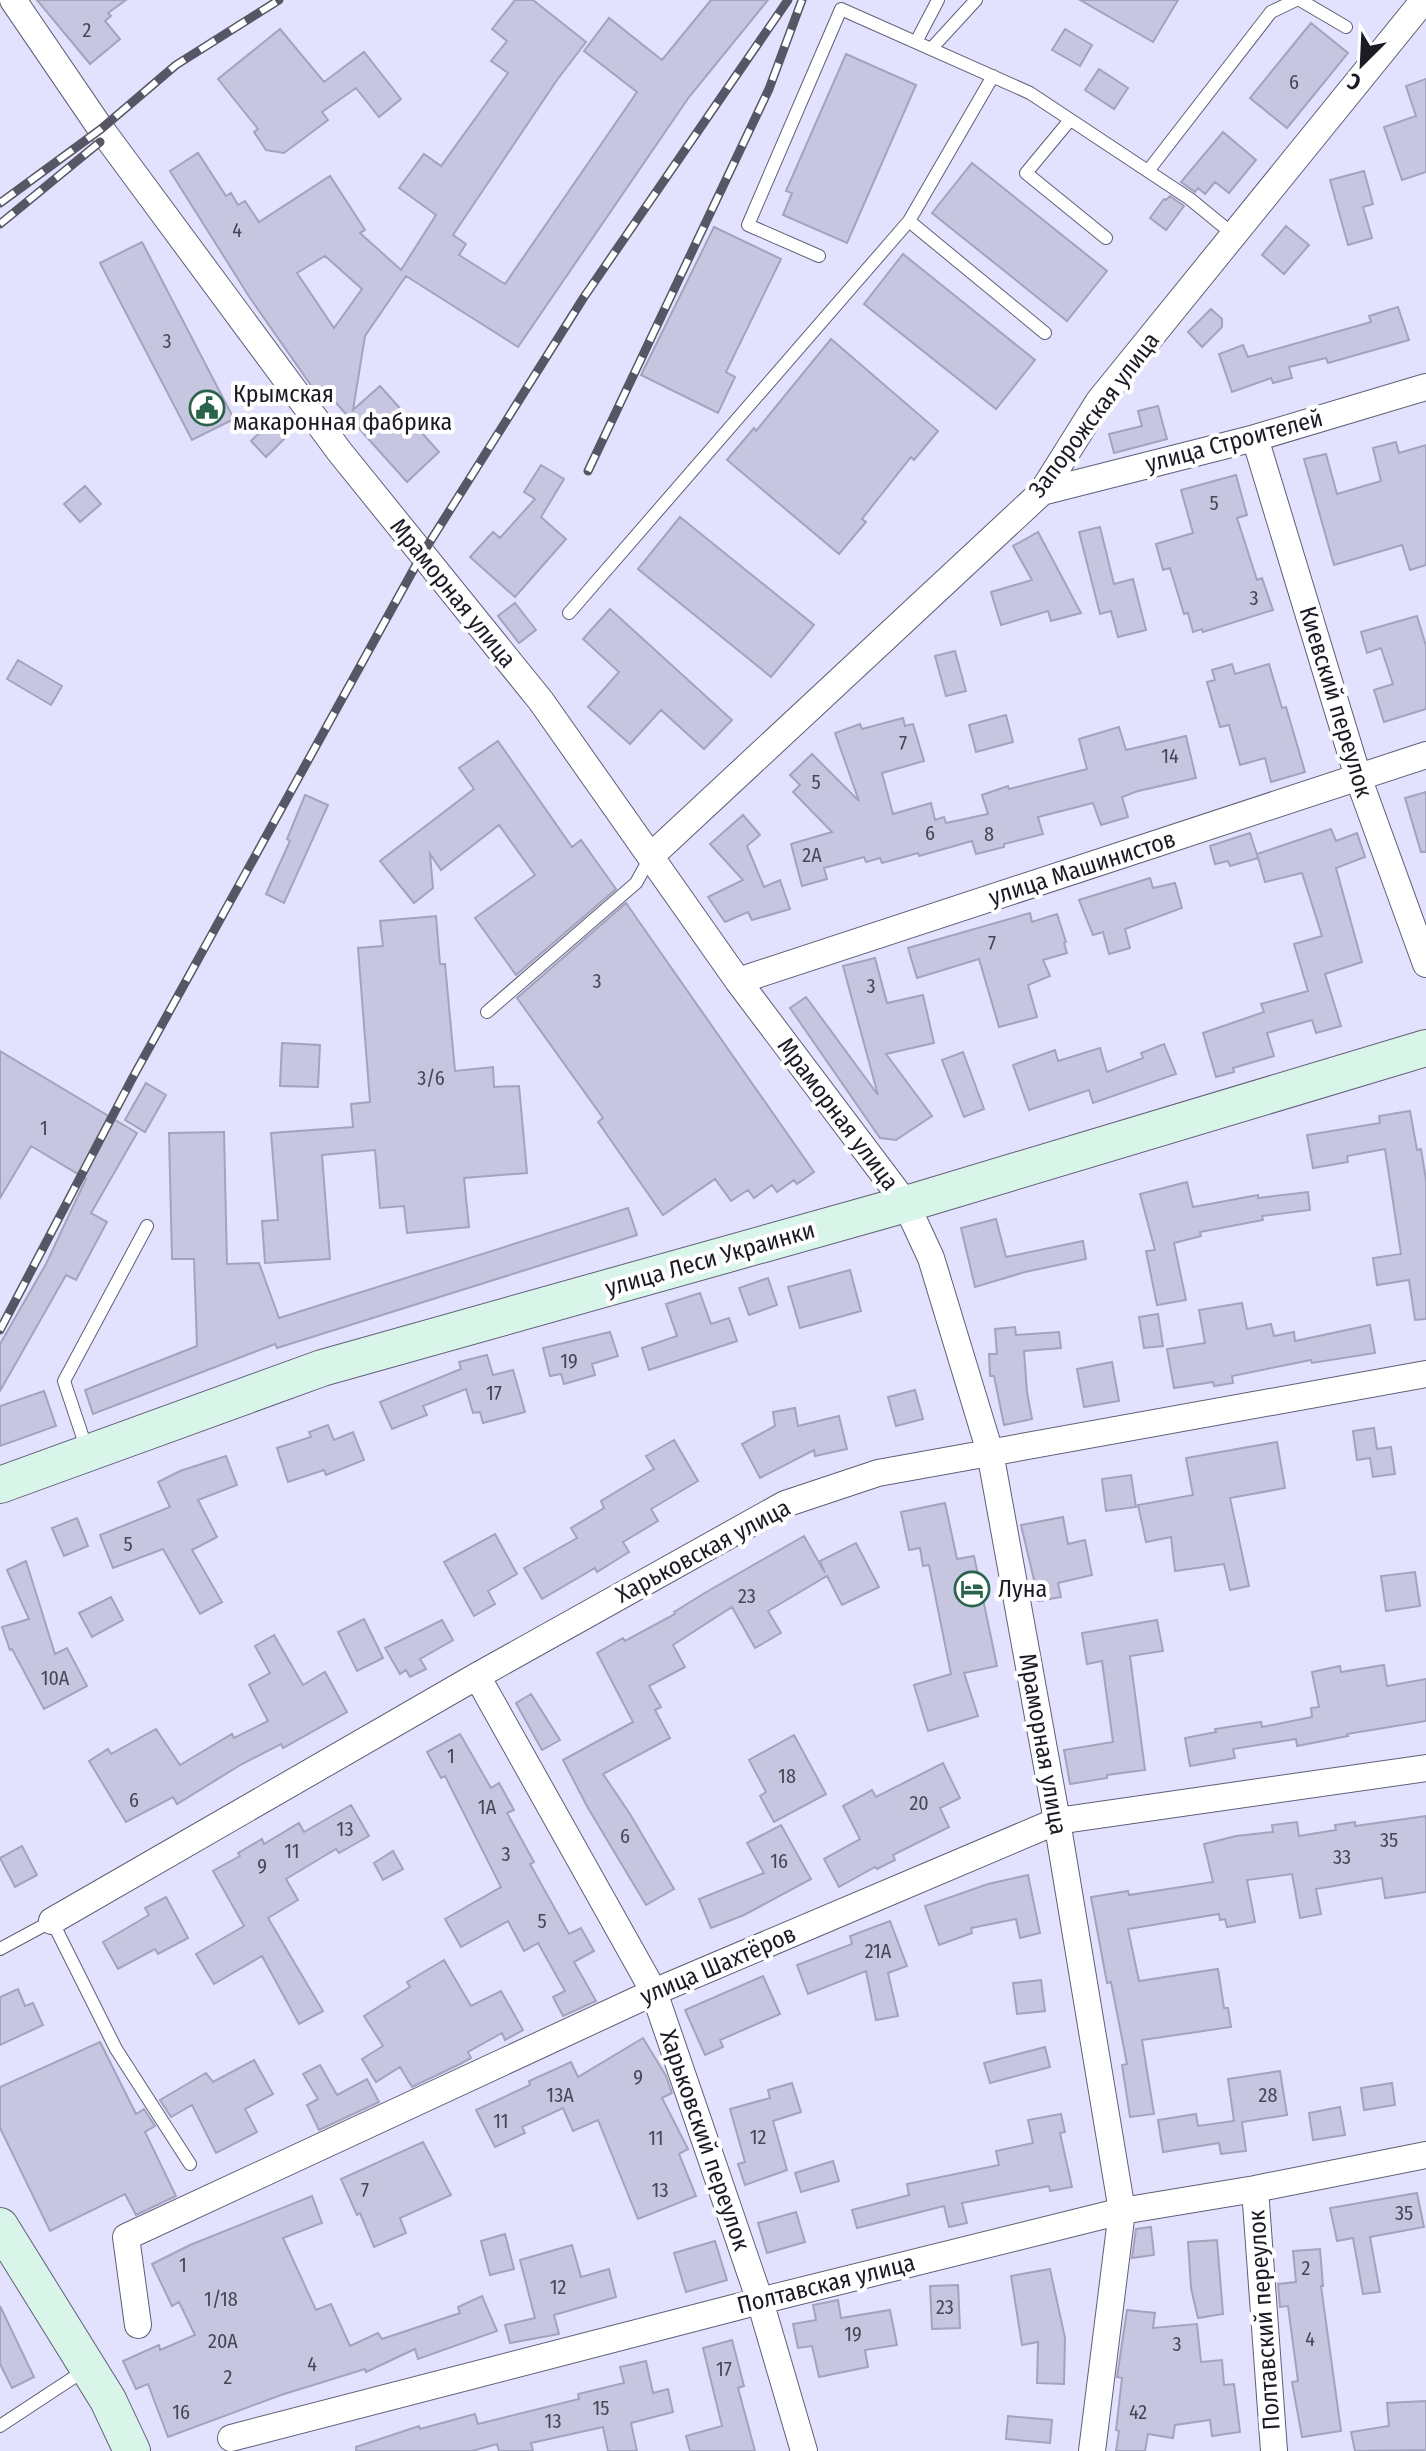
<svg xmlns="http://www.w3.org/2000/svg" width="1426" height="2451" viewBox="0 0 1426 2451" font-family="'Fira Sans Condensed',sans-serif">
<rect width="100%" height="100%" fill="#e2e2fe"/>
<path fill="#c6c6e1" stroke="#a3a3bd" stroke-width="2" fill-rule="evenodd" d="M37 0H126L108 13 111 16 105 21 120 39 90 64Z
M515 0H533L586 42 557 80 453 235 466 244 459 255 505 284 637 92 584 51 609 18 662 60 711 0H768L689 97 518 347 406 276 365 336 353 410 380 386 439 452 407 482 329 395 322 401 250 298 170 171 198 153 226 196 231 193 238 205 245 201 259 222 330 176 365 230 360 233 401 270 436 215 399 188 424 154 441 166 508 73 491 61 507 41 492 29ZM325 256 362 289 334 328 297 273Z
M1080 0H1178L1153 42Z
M1311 23 1348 53 1287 128 1250 98Z
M280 29 324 82 364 52 401 99 379 117 356 88 322 112 328 120 284 153 266 150 254 132 258 129 218 79Z
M1065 29 1092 45 1080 66 1052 50Z
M846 54 916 85 847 243 783 215 792 193 786 191Z
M1099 69 1128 88 1114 109 1085 90Z
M1426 79V172L1402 180 1384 127 1416 116 1406 86Z
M1223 132 1256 160 1229 193 1215 182 1205 194 1198 188 1195 192 1181 182Z
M972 163 1107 271 1067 321 932 213Z
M1364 171 1373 204 1363 207 1372 238 1348 245 1330 180Z
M1170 196 1184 206 1166 230 1150 218 1164 199 1166 200Z
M1286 226 1309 245 1284 274 1262 255Z
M714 227 781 259 726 372 735 377 718 413 641 375Z
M142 242 234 419 192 440 100 263Z
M903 254 1035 360 996 409 864 304Z
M1398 307 1409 340 1328 363 1326 358 1289 367 1292 378 1273 383 1271 378 1232 392 1219 354 1243 345 1248 357 1371 322 1369 316Z
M1211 309 1222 319V327L1202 347 1188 332Z
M831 339 938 431 914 460 911 457 862 519 866 522 839 554 727 460 754 428 756 431Z
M1158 406 1167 439 1114 453 1109 434 1142 426 1138 411Z
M273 420 288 435 266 457 251 441Z
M1396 442 1399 453 1426 445V565L1410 570 1402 545 1334 565 1304 459 1326 454 1337 494 1381 481 1373 448Z
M541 465 564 479 541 517 566 539 515 597 470 557 493 532 500 538 535 499 524 492Z
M1236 475 1247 515 1237 518 1257 580 1262 578 1273 610 1203 632 1202 629 1193 632 1188 613 1184 614 1170 568 1163 570 1156 544 1193 533 1181 490Z
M85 486 101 504 80 522 64 504Z
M680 517 814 625 771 677 638 569Z
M1100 527 1114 584 1133 579 1146 630 1118 637 1111 611 1100 614 1079 532Z
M1038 532 1081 613 1051 621 1048 611 1001 625 991 592 1032 580 1013 546Z
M515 603 536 630 519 643 498 616Z
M610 609 732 720 704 749 661 710 630 744 588 707 619 672 583 639Z
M1417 616 1426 646V709L1384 722 1374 690 1393 684 1381 648 1367 653 1361 632Z
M955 651 966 691 946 696 935 656Z
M18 660 62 686 51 705 7 679Z
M1232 664 1235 674 1269 664 1282 708 1286 707 1305 772 1271 782 1265 758 1240 765 1229 725 1220 727 1207 682 1215 680 1212 670Z
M1006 715 1013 742 976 752 969 725Z
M903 718 905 726 913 724 924 761 882 773 893 814 931 803 935 820 944 817 946 823 988 814 982 795 1008 786 1009 789 1087 769 1079 739 1119 727 1126 750 1186 736 1196 778 1138 791 1122 797 1128 817 1101 825 1093 803 1038 817 1043 834 1004 844V847L976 854 972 841 919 856 918 853 882 863 880 858 866 862 864 857 824 868 827 879 802 886 791 844 832 832 793 792 800 785 790 775 812 754 859 801 835 733 860 724 862 729Z
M498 741 572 847 581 840 616 889 516 975 475 918 535 875 499 825 441 870 430 854 433 888 414 903 380 861 474 789 459 768Z
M1426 792V852H1421L1405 798Z
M305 795 328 805 284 903 266 894 290 841 287 839Z
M743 815 760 835 747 846 764 887 780 880 790 909 752 920 748 912 725 922 708 897 743 880 710 844Z
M1331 829 1336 841 1357 833 1365 857 1336 868 1362 962 1325 974 1341 1026 1316 1033 1312 1020 1267 1033 1274 1056 1233 1068 1234 1072 1216 1077 1203 1033 1264 1012 1261 1004 1308 991 1294 944 1322 936 1302 873 1265 882 1257 854Z
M1250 833 1258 858 1230 866 1228 861 1215 864 1210 846Z
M1150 878 1153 888 1175 883 1182 908 1125 929 1130 948 1109 954 1103 932 1093 935 1079 900Z
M626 903 814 1172 797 1184 794 1180 777 1192 772 1185 754 1198 748 1190 731 1201 715 1179 663 1215 598 1122 603 1118 517 998Z
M1030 913 1032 922 1057 914 1066 942 1064 943 1067 953 1043 960 1050 976 1028 985 1037 1017 999 1027 979 959 917 978 908 948Z
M436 916 440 964H445L455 1071 493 1067 494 1087 519 1086 527 1173 464 1178 469 1227 407 1233 404 1206 380 1208 375 1150 322 1155 330 1259 265 1263 262 1221 278 1220 271 1133 353 1127 351 1104 370 1102 358 948 383 946 380 921Z
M875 958 887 1003 923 995 934 1043 886 1054 932 1116 896 1140 880 1138 790 1008 806 997 878 1095 843 966Z
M282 1043 320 1045 318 1087 280 1086Z
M1164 1044 1176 1074 1093 1103 1089 1090 1029 1110 1013 1065 1055 1050 1058 1061 1100 1048 1107 1072 1143 1058 1141 1053Z
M0 1051 137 1133 91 1213 107 1222 76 1280 66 1275 0 1391V1344L46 1264 86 1179 31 1146 0 1198Z
M963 1052 984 1109 964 1117 942 1060Z
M146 1083 166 1095 145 1132 125 1120Z
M1410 1111 1417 1150 1421 1149 1426 1180V1319L1415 1320 1409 1280 1377 1285 1373 1258 1401 1254 1385 1149 1347 1156 1348 1162 1313 1168 1307 1135 1380 1123 1379 1116Z
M224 1132 227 1264 259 1263 279 1318 628 1208 637 1235 277 1348 275 1344 93 1414 85 1390 197 1346 194 1259H172L169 1133Z
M1187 1182 1193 1207 1258 1195V1198L1308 1192 1310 1210 1262 1216 1263 1220 1200 1232 1201 1236 1174 1243 1186 1300 1157 1305 1146 1251 1155 1250 1140 1194Z
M996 1219 1006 1257 1083 1241 1086 1259 1025 1272 975 1287 961 1228Z
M850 1270 861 1311 800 1328 788 1287Z
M768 1278 777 1305 749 1315 739 1288Z
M700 1293 711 1324 729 1318 737 1341 649 1370 642 1348 677 1336 666 1304Z
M1242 1303 1247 1329 1271 1324 1274 1336 1294 1332 1295 1341 1370 1325 1375 1353 1312 1363 1311 1360 1232 1376 1233 1383 1214 1386 1213 1382 1174 1388 1167 1349 1205 1343 1199 1310Z
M1158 1314 1163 1346 1144 1348 1139 1317Z
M1015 1327 1016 1335 1059 1332 1061 1348 1024 1351 1027 1392 1032 1419 1004 1425 994 1376H990L989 1354H997L995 1329Z
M610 1332 618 1356 592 1364 595 1375 564 1384 561 1374 550 1376 543 1348Z
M487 1355 493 1375 513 1370 525 1412 483 1423 480 1412 473 1413 466 1389 423 1406 427 1415 392 1429 380 1402 461 1369 459 1362Z
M1112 1362 1119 1401 1084 1407 1077 1369Z
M915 1390 923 1419 896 1426 888 1397Z
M44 1391 56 1426 0 1446V1406Z
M795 1408 798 1426 839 1416 847 1449 815 1456 814 1450 760 1478 742 1444 775 1426 773 1412Z
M328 1425 334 1440 353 1432 364 1460 326 1475 324 1470 288 1482 277 1448 311 1437 309 1432Z
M1374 1428 1377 1449 1391 1447 1395 1474 1373 1477 1370 1458 1357 1460 1353 1431Z
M674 1440 698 1481 651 1509 658 1521 623 1542 629 1552 597 1572 595 1568 542 1599 524 1568 577 1538 571 1528 604 1508 601 1501 654 1469 646 1456Z
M1277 1442 1285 1488 1230 1498 1249 1586 1230 1590 1224 1564 1175 1571 1171 1537 1146 1542 1138 1505 1193 1495 1186 1458Z
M226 1456 237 1485 198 1500 217 1537 192 1550 222 1602 200 1614 163 1549 113 1568 100 1535 170 1507 158 1482 180 1471Z
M1131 1475 1136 1507 1106 1511 1102 1479Z
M945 1503 957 1559 974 1556 997 1666 964 1673 978 1716 928 1731 914 1685 951 1674 929 1565 923 1566 920 1548 909 1550 901 1512Z
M1063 1517 1068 1544 1085 1540 1092 1575 1058 1583 1061 1597 1039 1601 1021 1525Z
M77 1518 88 1546 64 1556 52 1528Z
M495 1534 517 1574 488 1591 495 1604 474 1616 444 1562Z
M804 1536 825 1573 820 1561 856 1543 879 1587 842 1605 827 1576 768 1611 781 1633 755 1648 732 1607 673 1645 685 1667 649 1686 661 1707 655 1710 670 1738 603 1774 630 1814 674 1889 646 1905 588 1808 563 1760 633 1722 597 1653 623 1638 625 1641 675 1614 674 1612 703 1594Z
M26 1561 55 1654 67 1648 87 1686 44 1709 12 1649 10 1650 2 1627 29 1619 7 1570Z
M1415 1572 1420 1606 1386 1611 1381 1576Z
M111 1597 123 1620 92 1637 79 1613Z
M364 1619 383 1658 357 1671 338 1632Z
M442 1620 453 1640 420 1659 426 1669 410 1677 406 1670 400 1674 385 1648Z
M1157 1620 1163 1651 1130 1656 1145 1770 1107 1775V1778L1070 1784 1064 1750 1113 1742 1102 1661 1087 1664 1082 1633Z
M274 1635 303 1685 325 1672 347 1712 283 1748 281 1744 242 1764 177 1804 173 1797 126 1822 89 1761 108 1749 111 1754 156 1729 180 1765 232 1734 234 1738 268 1721 249 1685 270 1673 255 1646Z
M1384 1665 1387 1686 1426 1679V1721L1347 1734 1348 1736 1297 1746 1296 1739 1233 1749 1235 1758 1190 1766 1185 1738 1216 1732 1215 1729 1261 1722 1262 1727 1312 1717 1311 1708 1319 1707 1312 1672 1340 1666 1341 1672Z
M531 1694 560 1740 542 1750 516 1703Z
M460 1734 491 1788 499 1783 514 1810 507 1813 534 1862 530 1864 569 1934 581 1928 594 1951 574 1962 596 2001 563 2016 553 1997 565 1991 538 1943 524 1951 508 1921 461 1947 445 1919 501 1887 445 1776 441 1778 427 1752Z
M794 1735 826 1794 774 1822 760 1796 766 1792 749 1760Z
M943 1763 960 1798 940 1808 949 1827 893 1855 895 1860 877 1869 875 1867 839 1887 824 1859 860 1839 843 1806 872 1790 876 1797Z
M351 1805 369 1836 339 1853 336 1849 286 1879 298 1900 268 1918 323 2011 299 2024 262 1956 214 1984 196 1954 244 1926 213 1871 240 1856 238 1853 262 1839 264 1844 299 1823 304 1832Z
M1426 1816V1892L1385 1898 1382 1878 1316 1889 1321 1914 1300 1918 1292 1874 1247 1880 1255 1922 1227 1927 1225 1919 1220 1920 1219 1914 1128 1929 1139 1981 1218 1969 1224 2008H1228L1231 2027 1142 2040 1154 2114 1130 2117 1122 2065 1127 2064 1111 1982 1107 1983 1091 1897 1128 1891 1129 1895 1213 1882 1204 1844 1236 1836 1273 1832 1272 1825 1297 1822 1299 1836 1336 1830 1335 1825 1355 1822V1826Z
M781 1825 811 1879 744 1915 711 1928 699 1899 764 1873 747 1843Z
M22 1846 37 1875 15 1887 0 1858Z
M393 1851 403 1869 383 1880 374 1863Z
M1028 1875 1040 1933 1020 1938 1016 1919 971 1928 972 1933 939 1945 925 1906 988 1884Z
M166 1897 188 1938 158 1954 155 1949 118 1969 103 1942 149 1915 145 1908Z
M890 1921 907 1966 888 1973 898 2016 876 2020 866 1971 808 1994 797 1965 852 1944 850 1936Z
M444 1960 471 2006 501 1991 523 2030 505 2040 502 2033 468 2052 471 2058 460 2064 412 2087 400 2067 376 2082 362 2059 383 2046 364 2016 410 1987 407 1982Z
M763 1976 780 2014 720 2040 723 2047 705 2055 685 2010Z
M1041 1980 1045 2011 1017 2014 1013 1983Z
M18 1989 25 2006 33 2003 43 2025 0 2045V1997Z
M643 2038 666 2076 672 2093 662 2098 688 2149 679 2154 696 2196 638 2219 598 2120 573 2131 563 2108 522 2127 525 2133 495 2147 476 2110 530 2085 529 2081 571 2062 578 2077Z
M100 2042 136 2114 144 2109 155 2126 145 2132 176 2196 136 2215 125 2194 50 2231 0 2128V2087Z
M1045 2047 1050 2067 990 2083 984 2063Z
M254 2060 273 2094 245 2109 257 2132 216 2153 192 2105 171 2117 160 2100 206 2073 213 2082Z
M320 2065 337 2095 367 2079 379 2102 319 2130 307 2105 318 2099 303 2074Z
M1280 2071 1287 2115 1242 2122 1246 2151 1221 2154 1219 2143 1163 2152 1158 2120 1196 2114 1198 2126 1234 2121 1228 2079Z
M792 2083 801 2112 773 2121 787 2170 745 2185 738 2164 745 2162 730 2109 770 2098 768 2090Z
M1392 2083 1395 2105 1364 2110 1361 2088Z
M1340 2107 1345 2135 1313 2140 1309 2113Z
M1061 2114 1065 2132 1060 2133 1072 2187 1050 2191 1049 2186 962 2203 967 2223 949 2227 944 2206 857 2228 852 2210 909 2195 907 2184 999 2165 996 2151 1033 2143 1028 2120Z
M423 2142 451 2195 400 2218 406 2233 374 2247 360 2213 357 2215 341 2179Z
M833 2161 839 2181 801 2192 795 2173Z
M1417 2193 1424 2227 1370 2237 1380 2292 1363 2294 1353 2238 1337 2241 1330 2208Z
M312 2196 322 2223 283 2238 316 2310 331 2304 350 2346 378 2333 382 2339 460 2313 458 2307 482 2296 497 2331 418 2359 415 2349 366 2372 365 2369 281 2395 168 2437 148 2384 136 2389 123 2361 159 2345 160 2350 195 2335 179 2302 172 2306 152 2264 190 2245Z
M796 2212 805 2242 767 2253 758 2223Z
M1151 2227 1154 2255 1132 2258 1136 2229Z
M505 2234 514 2269 490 2275 481 2241Z
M1217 2240 1223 2314 1198 2318 1191 2288 1188 2242Z
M715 2241 727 2280 686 2292 674 2253Z
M572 2245 581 2277 609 2269 616 2297 554 2315 559 2334 510 2343 505 2325 535 2318 520 2260Z
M1320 2249 1323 2286H1321L1341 2431 1302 2437 1292 2382 1298 2381 1288 2306 1280 2307 1278 2284 1296 2282 1293 2251Z
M1050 2269 1065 2338 1064 2384 1037 2383 1038 2342 1022 2345 1011 2276Z
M958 2285 960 2328 932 2329 930 2286Z
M838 2300 841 2318 890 2310 897 2345 865 2350 868 2367 819 2377 812 2346 798 2348 793 2324 816 2320 813 2305Z
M0 2306 34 2377 12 2388 0 2364Z
M1127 2310 1155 2313 1153 2328 1197 2324 1201 2362 1222 2360 1224 2385 1234 2384 1240 2432 1212 2436 1210 2420 1175 2425 1173 2438 1148 2434 1145 2451H1116L1119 2431 1116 2430 1122 2378 1117 2377Z
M732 2340 744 2386 738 2388 755 2451H690L686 2436 722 2426 703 2348Z
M646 2361 653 2393 668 2389 673 2412 631 2423 637 2451H608L603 2427 531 2443 533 2451H499L497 2444 472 2451H356V2447L419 2426 420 2429 475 2414 478 2424 579 2399 578 2394 624 2383 620 2367Z
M1426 2401V2450L1355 2451 1351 2432 1389 2426 1387 2403Z
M1008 2416 1052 2420 1050 2443 1006 2439Z"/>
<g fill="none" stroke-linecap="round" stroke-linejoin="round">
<g stroke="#5f5f77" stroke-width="14">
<path id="lane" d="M1300 0 1346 27
M916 42 938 0
M931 49 976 0
M993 76 909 221 1045 333
M1070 120 1026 173 1106 238
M1148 171 1271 12 1296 0
M819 256 748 225 841 9 1030 93 1190 199 1234 235
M569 613 909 221
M487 1012 636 883 651 856
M87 1450 64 1381 147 1226
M0 1949 52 1921 116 2049 190 2164
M0 2426 85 2370"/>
</g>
<g stroke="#5f5f77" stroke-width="28">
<path id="street" d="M13 0 101 129 339 451 541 701 738 981 906 1204 931 1258 990 1452 1057 1821 1122 2211 1092 2451
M1255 438 1358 777 1426 964
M1042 492 1255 438 1426 387
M651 856 1042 492 1099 401 1424 0
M738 981 1426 755
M477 1676 654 1992 760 2301 804 2451
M52 1921 477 1676 785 1504 878 1473 1426 1374
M1255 2189 1274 2451
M138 2325 126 2237 654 1992 1057 1821 1426 1768
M231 2438 760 2301 1122 2211 1255 2189 1426 2155"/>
</g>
<g stroke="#5f5f77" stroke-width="38">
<path id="secondary" d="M0 1485 322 1368 906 1204 1426 1048
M0 2226 108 2400 132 2451"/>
</g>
<use href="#lane" stroke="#fff" stroke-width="12"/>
<use href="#street" stroke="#fff" stroke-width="26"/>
<use href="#secondary" stroke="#d9f5e9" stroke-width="36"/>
<g stroke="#565665" stroke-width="9">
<path id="rail" d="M0 203 101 129 176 65 279 0
M0 224 100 142
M588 471 769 89 802 0
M0 1330 133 1077 421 556 584 297 788 0"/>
</g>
<use href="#rail" stroke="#fff" stroke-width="6" stroke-dasharray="18" stroke-linecap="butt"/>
</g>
<defs>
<g id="civic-ring" transform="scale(1.8)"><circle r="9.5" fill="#fff" stroke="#29634c" stroke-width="1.5"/><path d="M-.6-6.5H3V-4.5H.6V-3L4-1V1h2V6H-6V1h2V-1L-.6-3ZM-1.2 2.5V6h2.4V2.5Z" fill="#29634c"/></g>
<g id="hotel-ring" transform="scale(1.8)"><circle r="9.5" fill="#fff" stroke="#29634c" stroke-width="1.5"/><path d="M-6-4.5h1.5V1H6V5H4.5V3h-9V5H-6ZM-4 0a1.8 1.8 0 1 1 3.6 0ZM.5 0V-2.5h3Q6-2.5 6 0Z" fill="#29634c"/></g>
</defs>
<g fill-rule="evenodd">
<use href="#civic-ring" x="207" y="408"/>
<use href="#hotel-ring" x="972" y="1589"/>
</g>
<g text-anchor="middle" stroke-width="8" stroke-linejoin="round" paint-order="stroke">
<g font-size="20" fill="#464654">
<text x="87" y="37">2</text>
<text x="1294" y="89">6</text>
<text x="237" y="237">4</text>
<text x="167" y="348">3</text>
<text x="1214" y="510">5</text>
<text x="1254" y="605">3</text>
<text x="903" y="750">7</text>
<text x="1170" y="763">14</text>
<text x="816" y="789">5</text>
<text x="930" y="840">6</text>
<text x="989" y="841">8</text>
<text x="812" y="862">2А</text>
<text x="992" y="950">7</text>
<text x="597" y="988">3</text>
<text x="871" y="993">3</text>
<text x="431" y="1085">3/6</text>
<text x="44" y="1135">1</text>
<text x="569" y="1368">19</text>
<text x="494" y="1400">17</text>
<text x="128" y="1551">5</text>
<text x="747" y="1603">23</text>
<text x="55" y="1685">10А</text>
<text x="451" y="1763">1</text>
<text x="787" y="1783">18</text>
<text x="134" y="1807">6</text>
<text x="919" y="1810">20</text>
<text x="487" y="1814">1А</text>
<text x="345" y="1836">13</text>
<text x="625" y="1843">6</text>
<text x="1389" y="1847">35</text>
<text x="292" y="1858">11</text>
<text x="506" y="1861">3</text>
<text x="1342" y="1864">33</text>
<text x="779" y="1868">16</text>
<text x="262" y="1873">9</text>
<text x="542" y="1928">5</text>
<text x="878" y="1958">21А</text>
<text x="638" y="2084">9</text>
<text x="560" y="2102">13А</text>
<text x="1268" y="2102">28</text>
<text x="501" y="2128">11</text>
<text x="758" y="2144">12</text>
<text x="656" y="2145">11</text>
<text x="365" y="2197">7</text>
<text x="660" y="2197">13</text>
<text x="1404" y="2220">35</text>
<text x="183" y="2272">1</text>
<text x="1306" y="2275">2</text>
<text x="558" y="2294">12</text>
<text x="221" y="2306">1/18</text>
<text x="945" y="2314">23</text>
<text x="853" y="2341">19</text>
<text x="1310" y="2346">4</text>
<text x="223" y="2348">20А</text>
<text x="1177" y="2351">3</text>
<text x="312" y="2371">4</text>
<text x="724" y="2376">17</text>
<text x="228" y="2384">2</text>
<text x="601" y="2415">15</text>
<text x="181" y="2419">16</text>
<text x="1138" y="2419">42</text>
<text x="553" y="2428">13</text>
</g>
<g font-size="24" fill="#1c1b25" stroke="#fff" text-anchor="start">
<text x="233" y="402">Крымская<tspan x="233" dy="28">макаронная фабрика</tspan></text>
<text x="998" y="1597">Луна</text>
</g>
<g font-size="24" fill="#1c1b25" stroke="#fff">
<text transform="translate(1094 415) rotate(-53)" y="8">Запорожская улица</text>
<text transform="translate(1234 441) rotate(-15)" y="8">улица Строителей</text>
<text transform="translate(453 593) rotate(51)" y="8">Мраморная улица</text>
<text transform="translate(1336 702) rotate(73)" y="8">Киевский переулок</text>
<text transform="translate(1082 868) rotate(-18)" y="8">улица Машинистов</text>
<text transform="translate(838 1114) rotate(53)" y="8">Мраморная улица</text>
<text transform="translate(710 1259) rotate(-16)" y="8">улица Леси Украинки</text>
<text transform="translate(703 1551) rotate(-28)" y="8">Харьковская улица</text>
<text transform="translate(1043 1744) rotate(80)" y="8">Мраморная улица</text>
<text transform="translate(718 1965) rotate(-23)" y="8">улица Шахтёров</text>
<text transform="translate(705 2140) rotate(71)" y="8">Харьковский переулок</text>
<text transform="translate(826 2284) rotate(-14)" y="8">Полтавская улица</text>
<text transform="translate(1264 2320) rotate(-94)" y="8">Полтавский переулок</text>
</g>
</g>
<g transform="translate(1362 64) rotate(204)" stroke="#ffffff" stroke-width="6" paint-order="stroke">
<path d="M0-6L14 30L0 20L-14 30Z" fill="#1c1b25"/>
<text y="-12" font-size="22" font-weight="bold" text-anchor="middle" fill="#1c1b25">С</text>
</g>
</svg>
